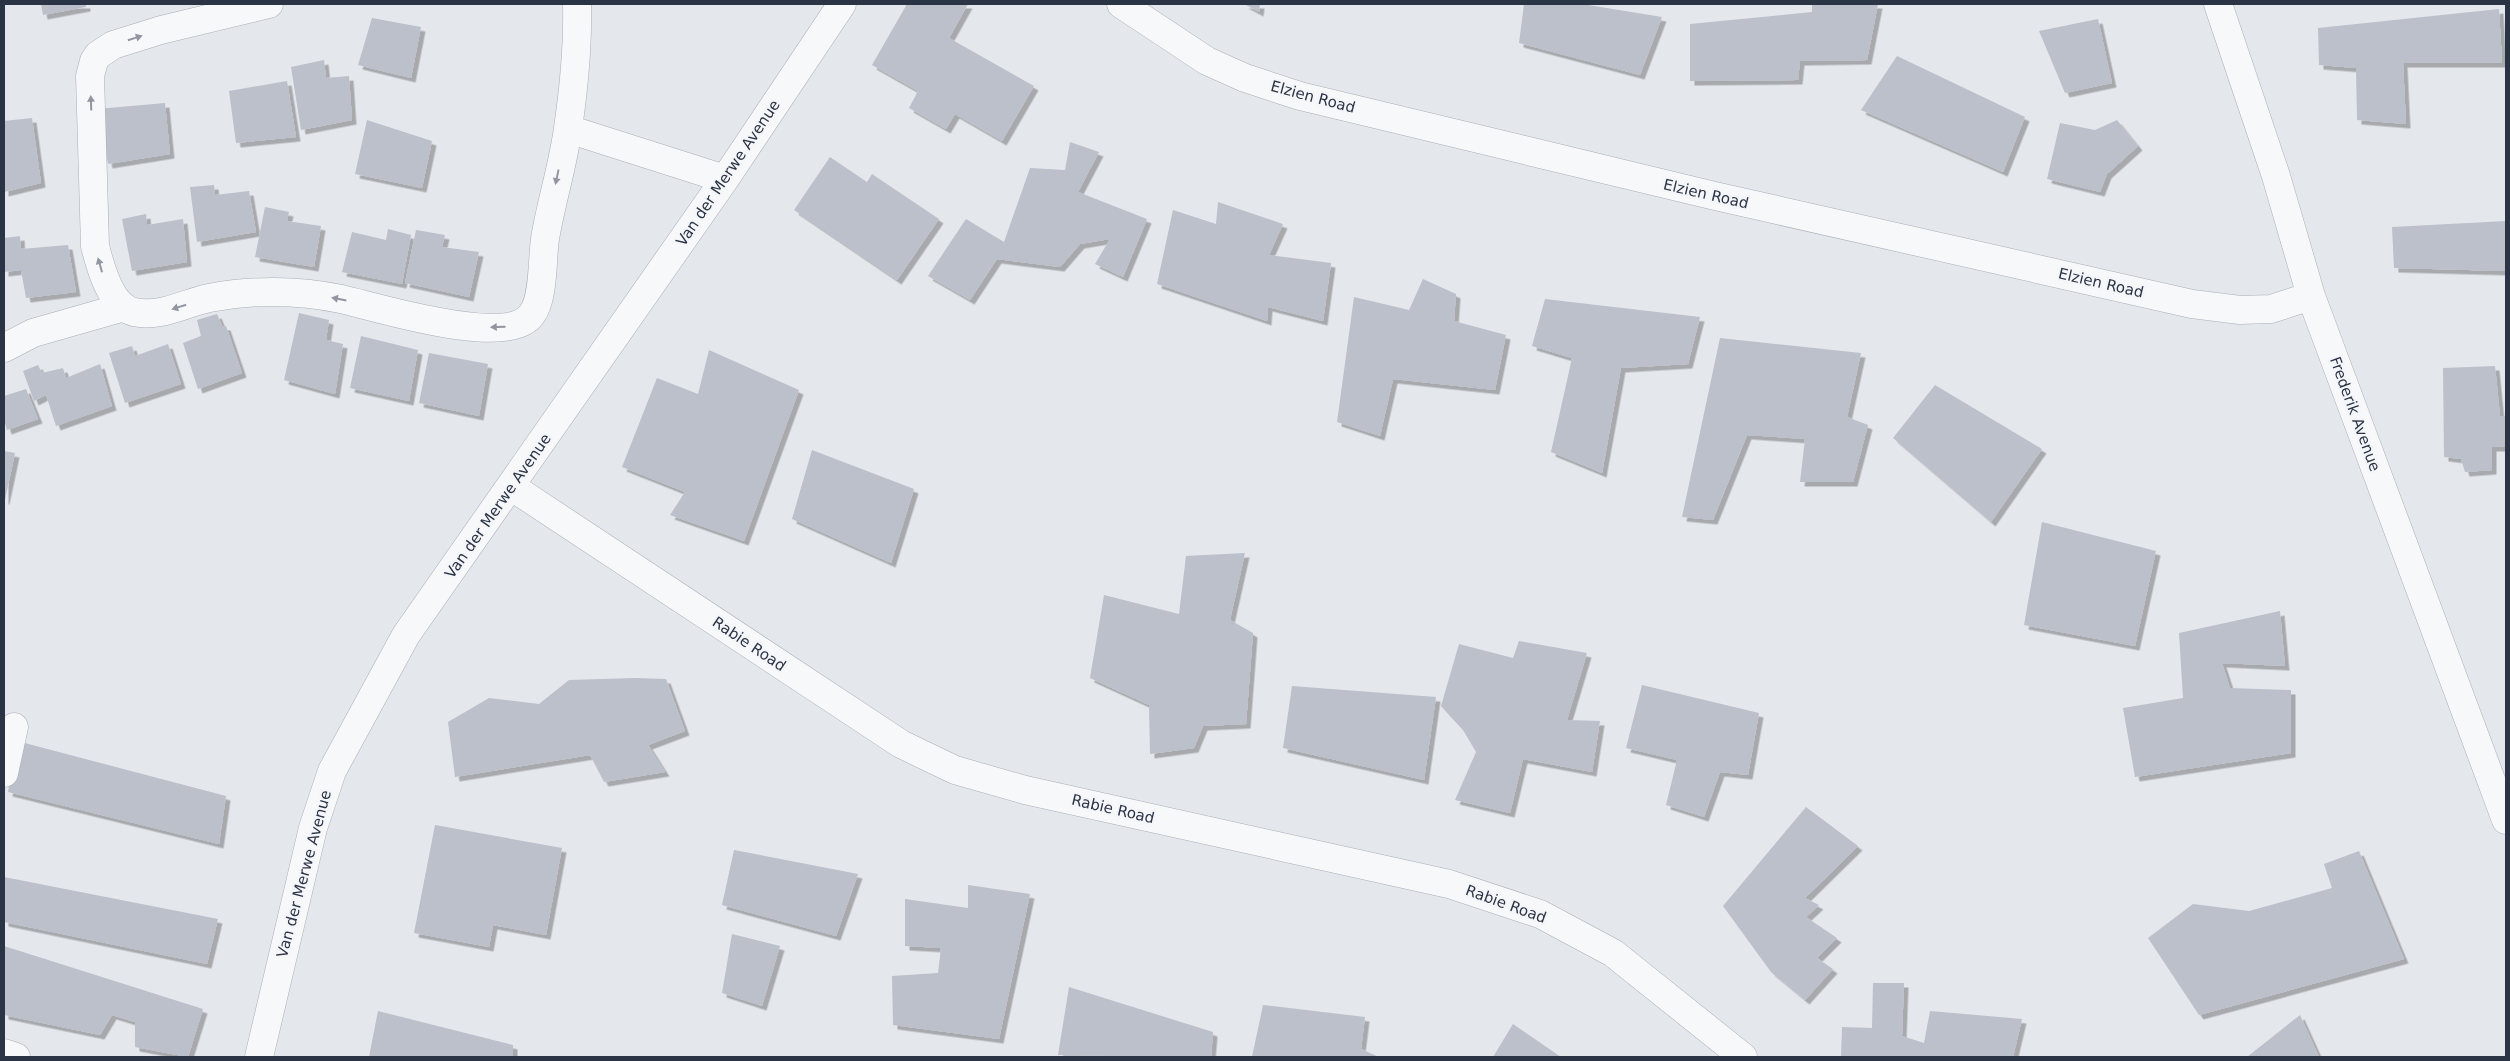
<svg xmlns="http://www.w3.org/2000/svg" width="2510" height="1061" viewBox="0 0 2510 1061" font-family="'DejaVu Sans',sans-serif">
<defs>
<filter id="shadow"><feDropShadow dx="4.5" dy="4.5" stdDeviation="0" flood-color="#0004"/></filter>
</defs>
<rect width="100%" height="100%" fill="#e4e7ec"/>
<path fill="#bbc0ca" filter="url(#shadow)" d="M41 4H86V7L43 15Z
M907 4H968L949 38 1034 86 1002 141 955 114 946 129 909 108 918 91 872 65Z
M1244 4H1260L1259 12Z
M1524 4H1582L1662 17 1640 75 1519 43Z
M1812 4H1878L1867 60 1800 61 1798 80 1690 81V24L1812 12Z
M2499 9 2502 63H2403L2406 124 2357 120 2356 68 2319 65 2318 28Z
M372 18 421 27 411 78 358 65Z
M2098 19 2112 83 2065 93 2039 31Z
M1897 56 2025 117 2003 172 1861 110Z
M324 60 326 78 349 76 352 120 301 130 291 67Z
M287 81 296 137 236 143 229 91Z
M165 103 170 154 108 164 97 109Z
M32 118 41 183 4 192V121Z
M367 120 432 141 422 188 355 174Z
M2117 120 2138 146 2107 174 2100 192 2047 179 2060 123 2095 130Z
M1070 142 1099 152 1078 192 1147 219 1123 277 1095 264 1110 239 1080 244 1060 267 997 259 970 300 928 276 966 219 1004 242 1030 168 1065 170Z
M830 157 867 182 872 174 939 219 897 280 794 210Z
M214 185 215 195 249 191 256 232 197 242 190 187Z
M1218 202 1283 224 1269 255 1331 263 1323 321 1268 307 1267 321 1157 284 1173 210 1216 224Z
M265 207 289 212 287 221 321 226 314 267 255 257Z
M146 214 147 225 183 219 187 262 132 271 122 219Z
M2506 221V271L2394 268 2392 227Z
M388 229 411 235 402 284 342 272 352 232 386 240Z
M416 230 445 235 442 247 479 252 469 297 405 283Z
M20 236 21 249 68 245 76 292 26 298 21 270 4 272V238Z
M1423 279 1456 294 1454 321 1506 335 1495 390 1393 379 1380 436 1337 422 1354 297 1409 310Z
M1545 299 1700 317 1688 364 1621 368 1602 473 1551 452 1572 358 1532 346Z
M299 313 329 320 326 340 343 344 335 394 284 380Z
M217 314 222 326H226L242 373 198 389 183 343 201 336 197 320Z
M361 336 418 350 409 401 350 388Z
M1720 338 1861 353 1847 417 1868 425 1853 482H1800L1805 439 1747 435 1713 520 1682 517Z
M168 344 181 384 125 403 109 353 132 346 135 356Z
M709 350 799 390 744 541 670 515 685 492 622 467 657 378 698 394Z
M429 353 488 364 479 416 419 403Z
M100 364 112 406 56 426 46 395 34 401 23 371 38 365 42 373 63 368 66 378Z
M2495 366 2500 416H2506V447H2492V470L2465 472 2461 459 2444 457 2443 368Z
M1935 385 2042 449 1991 522 1893 438Z
M26 389 38 419 7 430 4 419V396Z
M812 450 914 489 891 563 792 519Z
M4 451 15 453 5 500H4Z
M2042 522 2156 551 2135 646 2024 625Z
M1245 553 1230 620 1253 633 1246 724 1203 726 1194 748 1150 754 1149 705 1090 678 1104 595 1179 614 1186 556Z
M2280 611 2285 666 2222 663 2230 688 2291 690V753L2135 777 2123 708 2183 698 2179 633Z
M1519 641 1587 653 1567 720 1600 721 1592 772 1523 759 1510 813 1455 800 1476 752 1463 730 1441 706 1459 644 1513 658Z
M635 678 666 679 685 731 648 745 665 772 604 782 590 755 455 777 448 722 489 698 539 704 569 680Z
M1642 685 1759 713 1748 775 1720 772 1704 817 1666 805 1677 760 1626 748Z
M1292 686 1436 697 1424 780 1283 748Z
M17 741 226 796 219 844 8 792Z
M1806 807 1858 846 1805 898 1819 905 1806 917 1837 938 1817 958 1833 969 1805 1000 1771 972 1723 906Z
M435 825 562 848 546 935 493 925 489 947 414 933Z
M734 850 858 874 836 936 722 905Z
M2359 851 2404 959 2199 1015 2148 938 2193 904 2249 911 2332 888 2324 864Z
M4 877 218 919 207 964 4 922Z
M968 885 1030 894 999 1039 893 1025 892 976 938 973 941 948 905 946V899L968 908Z
M732 934 780 946 762 1006 722 993Z
M4 946 203 1009 188 1057 135 1047V1022L112 1015 100 1035 4 1015Z
M1873 983H1904L1902 1036 1924 1043 1930 1011 2022 1019 2013 1057H1841L1842 1027 1872 1028Z
M1069 987 1213 1032 1211 1057 1058 1055Z
M1263 1005 1365 1017 1361 1049 1379 1057H1252Z
M378 1011 513 1045V1057H369Z
M2300 1015 2319 1057H2247Z
M1513 1024 1561 1057H1493Z"/>
<g fill="none" stroke-linecap="round" stroke-linejoin="round">
<g stroke="#a9aeb7" stroke-width="29">
<path id="minor" d="M269 4 161 30 113 45 98 55 94 61 90 76 95 246C100 266 111 307 134 312 160 318 185 303 209 298 252 290 299 290 341 299 377 307 508 349 532 314 544 298 542 259 545 239 551 202 563 166 568 128 574 87 578 45 577 4
M1121 4 1207 61 1245 78 1300 96 1715 196 2192 304 2240 310 2271 309 2311 296
M2218 4 2276 176 2311 296 2506 820
M568 129 725 179
M4 348 33 333 124 307
M512 487 901 744 955 770 1025 790 1449 884 1540 914 1613 953 1743 1057
M4 773 14 727
M4 1053 16 1057
M259 1057 313 828 332 771 406 635 725 179 842 4"/>
</g>
<use href="#minor" stroke="#f7f8fa" stroke-width="28"/>
</g>
<defs><path id="oneway-solid" d="M-6-.8H1V-3.2L6.5 0L1 3.2V.8H-6Z" transform="scale(1.25)"/></defs>
<g fill="#9196a0">
<use href="#oneway-solid" transform="translate(135 38) rotate(-18)"/>
<use href="#oneway-solid" transform="translate(91 103) rotate(-92)"/>
<use href="#oneway-solid" transform="translate(557 177) rotate(102)"/>
<use href="#oneway-solid" transform="translate(100 265) rotate(-106)"/>
<use href="#oneway-solid" transform="translate(339 299) rotate(-169)"/>
<use href="#oneway-solid" transform="translate(179 307) rotate(163)"/>
<use href="#oneway-solid" transform="translate(498 327) rotate(178)"/>
</g>
<g text-anchor="middle" stroke-width="5" stroke-linejoin="round" paint-order="stroke">
<g font-size="15" fill="#2b3445" stroke="#f4f6f9">
<text transform="translate(1313 97) rotate(15)" y="5">Elzien Road</text>
<text transform="translate(728 173) rotate(-56)" y="5">Van der Merwe Avenue</text>
<text transform="translate(1706 194) rotate(13)" y="5">Elzien Road</text>
<text transform="translate(2101 283) rotate(13)" y="5">Elzien Road</text>
<text transform="translate(2355 414) rotate(70)" y="5">Frederik Avenue</text>
<text transform="translate(498 506) rotate(-55)" y="5">Van der Merwe Avenue</text>
<text transform="translate(749 644) rotate(34)" y="5">Rabie Road</text>
<text transform="translate(1113 809) rotate(13)" y="5">Rabie Road</text>
<text transform="translate(304 874) rotate(-75)" y="5">Van der Merwe Avenue</text>
<text transform="translate(1506 904) rotate(20)" y="5">Rabie Road</text>
</g>
</g>
<rect width="2510" height="1061" fill="none" stroke="#2b3445" stroke-width="10"/>
</svg>
